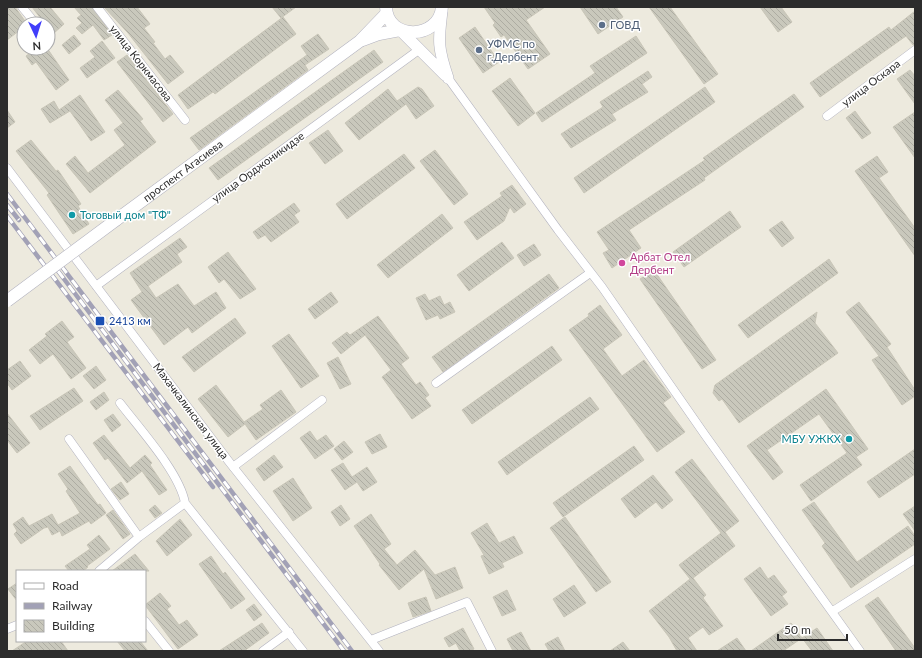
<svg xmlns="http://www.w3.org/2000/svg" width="922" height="658" viewBox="0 0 922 658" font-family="Lato,sans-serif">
<defs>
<pattern id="building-back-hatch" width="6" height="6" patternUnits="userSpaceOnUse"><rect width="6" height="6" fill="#c9c8bc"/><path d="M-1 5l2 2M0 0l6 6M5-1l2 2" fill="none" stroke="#adaca2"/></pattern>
</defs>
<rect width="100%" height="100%" fill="#edeade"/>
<path fill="url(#building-back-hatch)" stroke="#c9c6b8" d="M7 7H15L27 24H24V27L7 40Z
M32 7H50L64 24 53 34 48 28V24H45Z
M74 7H92L112 35 104 40 93 25 82 34 76 28 82 23 77 18 81 15Z
M104 7H137L150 24 144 28 155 42 153 43 165 59 170 55 184 72 168 84 128 33Z
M272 7H296L281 18Z
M484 7H545L526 20 550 54 528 69 504 35 501 37 493 25 495 23Z
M580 7H616L623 17 598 34Z
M649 7H670L718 74 704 84Z
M760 7H781L792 22 778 32Z
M915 11V45H913L906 36 820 97 810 83 889 27 891 30Z
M283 17 296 34 215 94 213 92 188 109 178 95Z
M475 27 499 62 483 73 459 38Z
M318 34 329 49 305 65 308 70 199 150 190 138 307 55 301 46Z
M74 35 81 44 69 54 62 45Z
M636 36 647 53 542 122 536 113 595 73 590 66Z
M102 41 115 58 87 78 80 68 95 57 90 51Z
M37 48H47L69 80 56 90 36 62 32 65 26 56Z
M374 50 383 62 218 180 209 168Z
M127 55 173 114 163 122 117 62Z
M910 70 915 76V104L897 79Z
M648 71 652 77 642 84 648 92 612 114 616 120 571 148 561 134 603 107 600 102Z
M510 78 535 113 518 126 492 91Z
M418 87 422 89 434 106 416 119 406 104 359 140 345 123 388 89 397 101Z
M705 87 715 102 584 193 574 178Z
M118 90 143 119 140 121 156 142 90 193 66 164 75 156 88 173 125 145 114 130 123 123 105 100Z
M794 94 804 107 704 178 705 180 629 230 641 248 612 268 603 253 609 250 597 232 705 160 703 158Z
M80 95 105 132 91 141 70 111 50 123 41 109 54 101 59 110Z
M7 110 15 122 7 128Z
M855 111 871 133 862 139 846 118Z
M915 112V158L893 127Z
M328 130 343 151 325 164 309 143Z
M31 140 56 171 58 170 81 204 78 206 89 224 73 234 47 195 49 193 16 151Z
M435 150 468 194 454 205 420 161Z
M404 154 415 168 347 219 336 204Z
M877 156 888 172 879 178 915 228V256L855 171Z
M512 185 526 204 514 213 510 207 504 221 477 240 464 222 502 196 500 193Z
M294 203 300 211 294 215 299 222 271 242 265 235 258 239 253 232Z
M730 211 741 227 684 267 673 252Z
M442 214 453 228 388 278 377 265Z
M782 221 794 238 782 247 769 230Z
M180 238 187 247 177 254 182 262 148 286 156 298 178 284 194 306 216 292 226 308 192 333 188 327 164 345 131 300 142 292 130 273Z
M502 242 514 258 469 291 457 275Z
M534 244 541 255 524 266 517 255Z
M228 252 256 289 240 299 224 279 219 283 208 267Z
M829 259 838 273 748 338 738 325Z
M654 270 716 360 702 369 640 279Z
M549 274 559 288 443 372 432 357Z
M331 292 338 302 315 319 308 309Z
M425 294 429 301 440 296 444 305 450 302 455 312 440 319 438 315 426 320 416 298Z
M859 302 891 344 887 347 915 390V396L902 405 872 360 879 356 846 312Z
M600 305 622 335 603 349 622 376 644 360 671 397 663 403 685 432 657 452 569 330 589 316 588 314Z
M817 312 815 323 838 353 739 423 722 399 719 401 713 393 715 385Z
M378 316 409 358 401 364 416 385 420 382 429 395 425 398 431 406 412 419 382 377 391 370 365 335 341 354 332 343 347 332 350 335Z
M235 318 246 333 194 372 182 357Z
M62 321 74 337 67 342 86 368 71 379 53 354 40 364 29 350 47 336 45 334Z
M289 334 319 376 301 388 272 346Z
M552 346 562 360 472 424 462 410Z
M338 357 351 384 340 389 327 363Z
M20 361 31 376 12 390 7 383V370Z
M96 366 106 380 94 389 83 376Z
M216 385 244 422 263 409 260 405 281 390 296 412 256 440 245 424 228 437 198 399Z
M74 388 83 401 40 430 30 416Z
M826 389 868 449 856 457 862 465 811 501 800 485 847 453 819 414 767 450 783 472 773 480 747 446Z
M104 392 109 400 96 410 90 402Z
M590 397 599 409 507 475 498 462Z
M7 413 30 443 17 453 7 440Z
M113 414 121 425 112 432 104 420Z
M310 431 317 441 326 435 334 446 315 459 300 438Z
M380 434 387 447 372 454 365 442Z
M104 435 130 468 145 455 152 463 150 465 167 490 159 495 142 471 127 483 108 458 105 460 93 443Z
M344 441 353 452 342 460 334 449Z
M634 446 644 460 563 517 553 503Z
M915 449V474L879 498 867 482Z
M274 455 283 467 264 481 256 469Z
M692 459 739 521 725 532 735 546 693 578 706 595 703 598 723 626 709 635 703 627 688 638 697 651H677L669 637 649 611 690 579 679 565 721 533 675 472Z
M343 463 352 477 367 467 377 482 363 491 357 482 345 490 331 470Z
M70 466 98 505 100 504 106 513 91 524 89 521 62 536 60 531 52 535 48 527 44 528 21 544 14 534 17 531 13 524 23 517 29 526 52 514 58 525 80 513 66 491 68 489 58 474Z
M653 475 673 500 662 509 656 502 635 518 621 499Z
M293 478 312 508 293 521 273 491Z
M121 482 129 494 120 500 111 489Z
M814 502 857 562 908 526 915 536V544L851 588 822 546 825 543 802 510Z
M155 505 162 513 155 518 149 510Z
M341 505 350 519 340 526 331 512Z
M915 506V531L903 514Z
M113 510 130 534 123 539 106 515Z
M371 514 391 544 384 549 397 565 415 550 435 575 455 567 463 588 436 599 424 569 399 590 379 565 380 564 354 526Z
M565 517 611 582 596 592 550 528Z
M180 519 192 535 167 556 156 541Z
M487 523 499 543 514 536 523 553 502 563 504 567 489 574 481 556 484 555 471 533Z
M99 535 110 549 87 566 88 567 83 571H69L65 566 90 549 87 545Z
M135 554 149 571H112Z
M211 556 223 574 225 572 245 599 231 609 199 564Z
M760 567 768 579 774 575 787 592 782 596 788 604 771 616 744 579Z
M17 583V601L8 589Z
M574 585 586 603 564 617 553 599Z
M507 590 516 610 502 616 493 597Z
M160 593 171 606 167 609 179 625 187 620 198 635 178 649 145 605Z
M426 597 431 611 413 617 408 603Z
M878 597 915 648V651H896L865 606Z
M254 604 262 615 254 621 246 610Z
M262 623 269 633 244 651H219Z
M791 623 802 638 783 651H751Z
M463 628 474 649 469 651H460L456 643 449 647 444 638Z
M817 628 833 651H812L802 638Z
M521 632 531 651H513L507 639Z
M558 637 565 651H549L545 644Z
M737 638 746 651H717Z
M27 641H61L68 651H12Z
M117 641H140L148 651H125Z
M623 642 630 651H610Z"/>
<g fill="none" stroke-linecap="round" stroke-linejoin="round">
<g stroke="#b2b2bf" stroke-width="9">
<path id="minor" d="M22 7 36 24
M97 7 185 120
M48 40 50 42
M448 78 558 230 602 287 705 435 860 651
M827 116 915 50
M7 168 230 463 379 651
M96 286 420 49
M436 383 590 273
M120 403C139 428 180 473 185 503L303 651
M69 439 139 537
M233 467 322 400
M99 571 139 537 185 503
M833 611 915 559
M145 621 169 651
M7 629 17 625
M371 640 467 602 492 651
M263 651 289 632"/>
</g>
<g stroke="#b2b2bf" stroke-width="12">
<path id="tertiary" d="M442 11C438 42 438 48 448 78
M400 30 445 75"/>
</g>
<g stroke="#b2b2bf" stroke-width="13">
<g id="secondary">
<path d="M386 7C387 41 439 40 442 7"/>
<path d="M363 40 379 34 400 30"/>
<path id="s1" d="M116 220 360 41 386 14"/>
</g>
</g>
<use href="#minor" stroke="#fff" stroke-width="8"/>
<use href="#tertiary" stroke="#fff" stroke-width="11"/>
<use href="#secondary" stroke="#fff" stroke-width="12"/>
<g stroke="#a2a1b6" stroke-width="4.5">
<path id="rail" d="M7 194 352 651
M7 205 19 220
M7 216 213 487
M58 271 344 651"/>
</g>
<use href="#rail" stroke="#fff" stroke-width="3" stroke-dasharray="9" stroke-linecap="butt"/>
<g stroke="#b2b2bf" stroke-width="13" stroke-linecap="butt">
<path id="secondary-bridge" d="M7 301 116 220"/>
</g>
<use href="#secondary-bridge" stroke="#fff" stroke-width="12"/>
</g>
<g fill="#5c6f8a" stroke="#fff" stroke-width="1.5">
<circle cx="602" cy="25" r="4"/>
<circle cx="479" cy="50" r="4"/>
</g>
<g fill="#0f9aa8" stroke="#fff" stroke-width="1.5">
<circle cx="72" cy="215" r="4"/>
<circle cx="849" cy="439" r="4"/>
</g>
<circle fill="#d1479c" stroke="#fff" stroke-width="1.5" cx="622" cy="263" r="4"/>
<rect fill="#1a4fb4" stroke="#fff" stroke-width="1.5" x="95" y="316" width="10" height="10" rx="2"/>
<g text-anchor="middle" stroke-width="3" stroke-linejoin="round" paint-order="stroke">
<g font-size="11" fill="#4e5e75" stroke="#fff" text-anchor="start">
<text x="610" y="29">ГОВД</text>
<text x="487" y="48">УФМС по<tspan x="487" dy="13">г.Дербент</tspan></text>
</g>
<g font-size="11" fill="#2c2c2c" stroke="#fff">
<text transform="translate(141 63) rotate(52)" y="4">улица Коркмасова</text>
<text transform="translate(871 83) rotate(-37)" y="4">улица Оскара</text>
<text transform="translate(258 167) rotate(-36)" y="4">улица Орджоникидзе</text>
<text dy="4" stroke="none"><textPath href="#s1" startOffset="83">проспект Агасиева</textPath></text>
<text transform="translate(191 411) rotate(53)" y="4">Махачкалинская улица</text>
</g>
<g font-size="11" fill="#0d838f" stroke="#fff" text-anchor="start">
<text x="80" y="219">Тоговый дом "ТФ"</text>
<text x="841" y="443" text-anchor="end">МБУ УЖКХ</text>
</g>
<g font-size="11" fill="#b23c85" stroke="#fff" text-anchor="start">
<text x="630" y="261">Арбат Отел<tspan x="630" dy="13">Дербент</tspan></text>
</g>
<g font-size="11" fill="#164399" stroke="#fff" text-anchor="start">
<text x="109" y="325">2413 км</text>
</g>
</g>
<rect width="922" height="658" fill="none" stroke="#2c2c2c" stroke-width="16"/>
<rect x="16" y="570" width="130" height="72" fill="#ffffff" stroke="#ababab"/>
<rect x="24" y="583" width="20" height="6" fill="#ffffff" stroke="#ababab"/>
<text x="52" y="590" font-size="12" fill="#2c2c2c">Road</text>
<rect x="24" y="603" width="20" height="6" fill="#a2a1b6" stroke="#ababab"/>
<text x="52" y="610" font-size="12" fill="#2c2c2c">Railway</text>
<rect x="24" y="620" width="20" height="12" fill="url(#building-back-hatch)" stroke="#ababab"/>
<text x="52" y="630" font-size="12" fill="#2c2c2c">Building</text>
<g transform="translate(36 36) rotate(176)"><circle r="19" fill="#ffffff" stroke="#ababab"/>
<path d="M0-3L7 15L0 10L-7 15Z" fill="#413efa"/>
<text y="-6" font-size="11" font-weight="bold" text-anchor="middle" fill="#2c2c2c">N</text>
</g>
<path d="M778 634v6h69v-6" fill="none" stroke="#2c2c2c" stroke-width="2"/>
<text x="784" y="634" font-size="12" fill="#2c2c2c" stroke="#ffffff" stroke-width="3" paint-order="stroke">50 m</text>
</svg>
